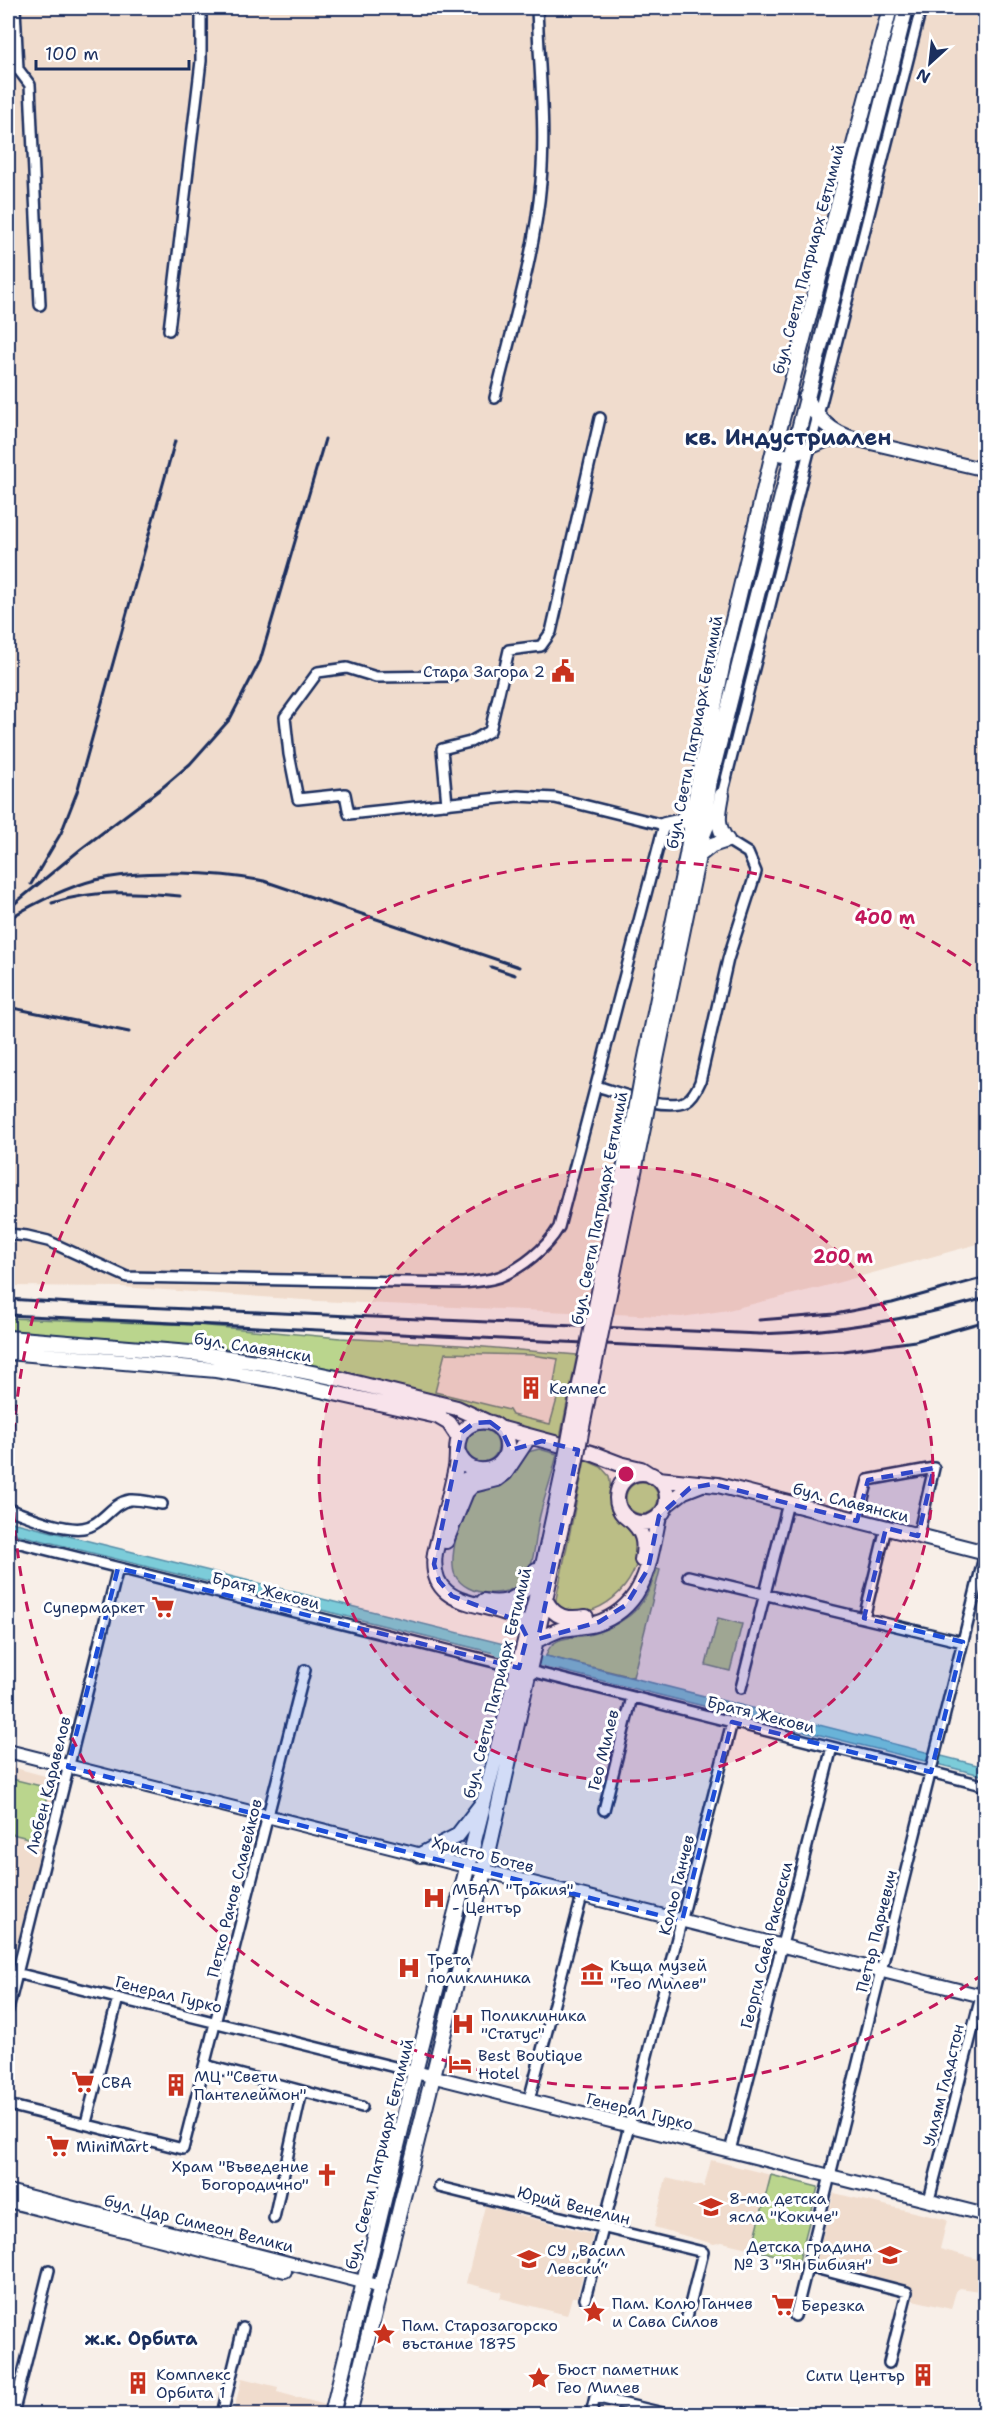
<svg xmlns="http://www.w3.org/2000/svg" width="993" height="2422" viewBox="0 0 993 2422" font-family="'Shantell Sans',sans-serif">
<rect width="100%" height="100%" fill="#f8efe8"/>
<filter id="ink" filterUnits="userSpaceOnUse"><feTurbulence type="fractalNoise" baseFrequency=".0167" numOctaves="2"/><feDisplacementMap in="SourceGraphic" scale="12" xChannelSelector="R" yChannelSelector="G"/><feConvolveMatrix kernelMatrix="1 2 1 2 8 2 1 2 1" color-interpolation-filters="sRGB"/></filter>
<g filter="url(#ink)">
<path fill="#f0dccd" d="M8 8H985V1242L822 1287 728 1310 682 1317 318 1301 122 1287 8 1286Z
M445 1353 532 1355 558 1359 554 1383 561 1384 550 1425 512 1415 508 1409 434 1392Z
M8 1766 60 1780 14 1956 8 1954Z
M711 2160 771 2175 752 2249 722 2242 714 2244 654 2227 666 2178 704 2187Z
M834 2193 947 2220 940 2249 985 2261V2292L960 2288 956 2291 951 2309 913 2300 914 2292 815 2265Z
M485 2206 593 2234 577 2297H572L567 2315 500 2298 502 2292 466 2283Z
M242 2378 278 2387 277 2392 326 2405 323 2414H233Z"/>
<path fill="#bad58d" stroke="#6a8276" stroke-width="1.5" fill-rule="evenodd" d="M8 1318 197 1325 340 1338 460 1345 577 1355 560 1438 510 1428 466 1404 248 1350 8 1334ZM445 1353 532 1355 558 1359 554 1383 561 1385 550 1424 512 1415 509 1410 435 1392Z
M466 1446a16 16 0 1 1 32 0a16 16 0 1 1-32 0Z
M539 1449 557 1454C553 1475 545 1494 540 1515 535 1535 536 1564 523 1581 508 1599 466 1597 455 1575 448 1561 461 1508 470 1496 480 1484 514 1462 528 1452Z
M585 1460 601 1467 609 1476C613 1488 606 1500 612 1512 618 1525 636 1529 638 1544 643 1584 594 1626 558 1609L556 1599Z
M626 1498a16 16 0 1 1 32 0a16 16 0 1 1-32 0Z
M657 1569 660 1570 633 1677 546 1656C551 1634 575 1639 592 1634 605 1631 618 1624 629 1616 645 1603 651 1587 657 1569Z
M718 1618 742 1624 730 1671 706 1665Z
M8 1778 49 1788 36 1840 8 1833Z
M771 2175 818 2187 799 2261 752 2249Z"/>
<path fill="#7cccd9" stroke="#558da8" stroke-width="1.5" d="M8 1521 512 1646 510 1657 8 1532Z
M546 1656 985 1767V1776L543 1666Z"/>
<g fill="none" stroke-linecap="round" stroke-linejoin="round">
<path stroke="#7cccd9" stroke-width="10" d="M497 1650 557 1665"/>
<g stroke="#1b2f5e" stroke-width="14">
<path id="street" d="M15 8 18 69 30 85 40 305
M169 330 201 61V8
M495 398C512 327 535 255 541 182 546 125 539 65 537 8
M447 804 442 749 470 742 490 731 509 650 541 646 551 632 600 418
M705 837 722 795 921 8
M596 1086C618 1092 664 1111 686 1101 693 1097 697 1089 700 1082L728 959 756 872 748 853 727 840
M8 1234 27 1236 48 1241 127 1277 462 1283C474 1282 487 1281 499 1277 522 1268 546 1249 559 1227L664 825 555 798 518 796 349 814 345 794 298 799 289 754 285 717 318 672 347 668 376 677 452 676
M8 1509C29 1516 62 1531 83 1528 103 1525 111 1503 130 1500 140 1499 152 1503 162 1504
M857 1521 868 1480 934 1468 918 1536
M8 1540 518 1668
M688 1576 963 1642
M864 1618 886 1528
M530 1671 986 1786
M741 1688 788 1503
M604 1810 632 1697
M8 1971 415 2072
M8 2010 118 1568
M205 2065 362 2107
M529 2100 582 1896
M8 2105 183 2149 305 1670
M86 2123 118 1998
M730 2151 832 1747
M439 2187 703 2252 687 2317
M929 2200 986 1977
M274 2218 302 2091
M807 2266 907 2292 889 2363
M585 2299 732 1722
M795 2316 985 1553
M13 2414 49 2270
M222 2414 243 2328
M591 2414 595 2397 667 2414
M984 2414 986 2408"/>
</g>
<g stroke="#1b2f5e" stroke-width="16">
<path id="secondary" d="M773 453 791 456 828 440 854 439 986 470
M8 1751 986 1997
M415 2072 986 2215
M8 2191 382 2287
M8 2201 285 2271"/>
</g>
<g stroke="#1b2f5e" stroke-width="18">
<path id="primary" d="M806 397C817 419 830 432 854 439
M664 825 682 821 693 803
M698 856 712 845 727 840C715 826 719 812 722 795
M643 1072 687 855 697 789 724 658 773 453 890 8
M653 1074 698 856 710 780 906 8
M600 1287 634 1121
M610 1289 644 1123
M8 1338 202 1354 263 1363 332 1377 457 1408 487 1422
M8 1352 216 1370 276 1380 437 1416 449 1423 459 1438
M572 1425 582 1374
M582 1427 592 1376
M499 1428 591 1453 620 1464 641 1469 652 1476
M458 1452C469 1484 515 1470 506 1439 504 1432 498 1425 491 1423 481 1419 469 1423 462 1432 455 1441 458 1456 456 1467 450 1496 442 1524 435 1553 427 1609 483 1600 515 1617L519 1621 527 1637
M617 1498a25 25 0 1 1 50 0a25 25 0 1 1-50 0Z
M658 1479 718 1485 986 1553
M454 1498 465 1480 485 1471
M666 1505 684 1491 702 1484
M629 1519C643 1531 646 1542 642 1560
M446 1541 466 1492 473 1485 497 1479 505 1473 525 1443
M484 1601C511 1607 526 1594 536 1570
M546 1601C555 1618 567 1620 586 1617
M537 1640C546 1636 554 1631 563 1629 573 1627 584 1627 595 1624 647 1607 649 1561 659 1516
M420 1855 457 1836 481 1805
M332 2414 415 2072 535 1602 564 1468
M349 2414 484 1871 574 1470"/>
</g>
<use href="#street" stroke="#fff" stroke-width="9"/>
<use href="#secondary" stroke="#fff" stroke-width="12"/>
<use href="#primary" stroke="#fff" stroke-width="14"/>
<path stroke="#1b2f5e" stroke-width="3" d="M31 884 61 833 77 792 175 441
M52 903C95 889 136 892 180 896
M8 909 81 849 163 787 190 764 230 719 260 661 325 439
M8 919C35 903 64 888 95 880 143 869 217 872 264 881L519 967
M491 967 515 975
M8 1007 129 1032
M8 1299 120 1306 760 1334C837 1332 911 1319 986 1298
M8 1315 791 1353 844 1351 915 1341 986 1321
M759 1320 835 1314 892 1303 986 1277"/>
<g stroke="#1b2f5e" stroke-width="18" stroke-linecap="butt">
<path id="primary-bridge" d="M634 1121 643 1072
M644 1123 653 1074
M582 1374 600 1287
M592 1376 610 1289
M564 1468 572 1425
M574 1470 582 1427"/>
</g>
<use href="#primary-bridge" stroke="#fff" stroke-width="14"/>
</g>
</g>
<path fill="#1d4ed8" fill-opacity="0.2" stroke="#1d4ed8" stroke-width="4.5" stroke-dasharray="12 8" stroke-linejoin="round" d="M490 1422 502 1431 511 1450 542 1441 578 1450 538 1639 599 1622 626 1605 648 1569 659 1516 690 1488 713 1484 857 1521 868 1480 934 1468 918 1536 886 1528 864 1618 963 1642 931 1772 732 1722 682 1921 68 1767 118 1568 519 1668 527 1637 519 1621 452 1596 439 1581 434 1564 462 1432 474 1423Z"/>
<circle cx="626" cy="1474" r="307" fill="#c2185b" fill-opacity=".12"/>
<g fill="none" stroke="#c2185b" stroke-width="3" stroke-dasharray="10 8">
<circle cx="626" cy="1474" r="307"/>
<path d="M983 1974A614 614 0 1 1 983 974"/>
</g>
<defs>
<g id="civic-bare" transform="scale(1.8)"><path d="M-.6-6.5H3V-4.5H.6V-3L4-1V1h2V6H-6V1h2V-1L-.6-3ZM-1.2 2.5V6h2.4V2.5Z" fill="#c8321e" stroke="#fff" stroke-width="2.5" paint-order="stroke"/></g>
<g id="building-bare" transform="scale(1.8)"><path d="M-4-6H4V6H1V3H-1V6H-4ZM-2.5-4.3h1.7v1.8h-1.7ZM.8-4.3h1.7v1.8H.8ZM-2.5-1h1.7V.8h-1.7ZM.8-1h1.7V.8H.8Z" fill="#c8321e" stroke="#fff" stroke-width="2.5" paint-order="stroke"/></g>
<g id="supermarket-bare" transform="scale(1.8)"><path d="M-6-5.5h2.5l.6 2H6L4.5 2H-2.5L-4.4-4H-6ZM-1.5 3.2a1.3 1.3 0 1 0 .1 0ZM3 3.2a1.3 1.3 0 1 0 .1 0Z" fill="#c8321e" stroke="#fff" stroke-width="2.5" paint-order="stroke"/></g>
<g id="hospital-bare" transform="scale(1.8)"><path d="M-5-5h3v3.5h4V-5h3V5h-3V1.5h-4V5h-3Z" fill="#c8321e" stroke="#fff" stroke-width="2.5" paint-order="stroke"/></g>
<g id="museum-bare" transform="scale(1.8)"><path d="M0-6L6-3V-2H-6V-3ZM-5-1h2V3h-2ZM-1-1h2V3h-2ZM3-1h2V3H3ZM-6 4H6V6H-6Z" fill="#c8321e" stroke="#fff" stroke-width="2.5" paint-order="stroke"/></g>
<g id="hotel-bare" transform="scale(1.8)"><path d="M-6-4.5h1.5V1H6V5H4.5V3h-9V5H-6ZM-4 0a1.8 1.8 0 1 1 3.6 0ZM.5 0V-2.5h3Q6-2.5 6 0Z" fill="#c8321e" stroke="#fff" stroke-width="2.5" paint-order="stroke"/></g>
<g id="church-bare" transform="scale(1.8)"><path d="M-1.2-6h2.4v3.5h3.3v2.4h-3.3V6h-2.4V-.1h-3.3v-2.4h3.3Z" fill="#c8321e" stroke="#fff" stroke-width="2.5" paint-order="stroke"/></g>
<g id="school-bare" transform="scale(1.8)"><path d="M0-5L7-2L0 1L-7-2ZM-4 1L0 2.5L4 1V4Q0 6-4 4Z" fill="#c8321e" stroke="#fff" stroke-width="2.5" paint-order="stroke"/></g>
<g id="sight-bare" transform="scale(1.8)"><path d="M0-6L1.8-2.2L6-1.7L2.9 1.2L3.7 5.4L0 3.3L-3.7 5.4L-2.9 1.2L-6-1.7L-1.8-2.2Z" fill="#c8321e" stroke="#fff" stroke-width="2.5" paint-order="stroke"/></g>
</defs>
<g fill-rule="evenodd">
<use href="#civic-bare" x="563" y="671"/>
<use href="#building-bare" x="531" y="1388"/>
<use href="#supermarket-bare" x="163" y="1607"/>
<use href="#hospital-bare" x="434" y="1898"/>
<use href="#hospital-bare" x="409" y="1968"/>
<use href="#museum-bare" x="592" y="1974"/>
<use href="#hospital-bare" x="463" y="2024"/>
<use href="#hotel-bare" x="460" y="2064"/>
<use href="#supermarket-bare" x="83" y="2082"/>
<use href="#building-bare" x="176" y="2085"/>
<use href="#supermarket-bare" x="58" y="2146"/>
<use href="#church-bare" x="327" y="2175"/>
<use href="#school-bare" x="711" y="2207"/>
<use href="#school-bare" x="890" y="2255"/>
<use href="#school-bare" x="529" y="2259"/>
<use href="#supermarket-bare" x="783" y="2305"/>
<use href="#sight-bare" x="594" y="2312"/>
<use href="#sight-bare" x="384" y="2334"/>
<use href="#building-bare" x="923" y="2375"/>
<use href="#sight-bare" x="539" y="2378"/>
<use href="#building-bare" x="138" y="2383"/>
</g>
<g text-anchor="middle" stroke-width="6" stroke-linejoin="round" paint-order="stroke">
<g font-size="16" fill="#1b2f5e" stroke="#fff">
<text transform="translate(808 259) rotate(-75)" y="6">бул. Свети Патриарх Евтимий</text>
<text transform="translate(694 732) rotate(-79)" y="6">бул. Свети Патриарх Евтимий</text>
<text transform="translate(599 1208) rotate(-79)" y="6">бул. Свети Патриарх Евтимий</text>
<text transform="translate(253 1347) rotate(9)" y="6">бул. Славянски</text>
<text transform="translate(851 1502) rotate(14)" y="6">бул. Славянски</text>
<text transform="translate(266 1590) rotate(14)" y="6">Братя Жекови</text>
<text transform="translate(497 1683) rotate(-76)" y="6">бул. Свети Патриарх Евтимий</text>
<text transform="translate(761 1714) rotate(14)" y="6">Братя Жекови</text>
<text transform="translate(603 1750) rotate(-76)" y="6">Гео Милев</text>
<text transform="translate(48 1785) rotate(-76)" y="6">Любен Каравелов</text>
<text transform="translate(483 1854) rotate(14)" y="6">Христо Ботев</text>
<text transform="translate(676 1885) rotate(-76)" y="6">Кольо Ганчев</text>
<text transform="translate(234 1888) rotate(-76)" y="6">Петко Рачов Славейков</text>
<text transform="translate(876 1931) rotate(-76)" y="6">Петър Парчевич</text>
<text transform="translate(766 1945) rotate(-76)" y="6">Георги Сава Раковски</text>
<text transform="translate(169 1994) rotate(14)" y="6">Генерал Гурко</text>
<text transform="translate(943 2085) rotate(-76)" y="6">Уилям Гладстон</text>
<text transform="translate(640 2111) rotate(14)" y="6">Генерал Гурко</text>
<text transform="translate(379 2154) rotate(-76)" y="6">бул. Свети Патриарх Евтимий</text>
<text transform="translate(574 2205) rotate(14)" y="6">Юрий Венелин</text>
<text transform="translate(199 2223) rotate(14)" y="6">бул. Цар Симеон Велики</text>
</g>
<g font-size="16" fill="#1b2f5e" stroke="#fff" text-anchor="start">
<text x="545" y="677" text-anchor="end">Стара Загора 2</text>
<text x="549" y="1394">Кемпес</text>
<text x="145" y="1613" text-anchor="end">Супермаркет</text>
<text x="452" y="1895">МБАЛ "Тракия"<tspan x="452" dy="18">- Център</tspan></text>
<text x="427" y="1965">Трета<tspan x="427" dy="18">поликлиника</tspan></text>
<text x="610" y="1971">Къща музей<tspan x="610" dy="18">"Гео Милев"</tspan></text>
<text x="481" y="2021">Поликлиника<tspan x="481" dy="18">"Статус"</tspan></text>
<text x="478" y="2061">Best Boutique<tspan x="478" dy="18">Hotel</tspan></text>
<text x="194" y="2082">МЦ "Свети<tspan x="194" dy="18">Пантелеймон"</tspan></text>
<text x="101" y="2088">CBA</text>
<text x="76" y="2152">MiniMart</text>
<text x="309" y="2172" text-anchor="end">Храм "Въведение<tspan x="309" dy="18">Богородично"</tspan></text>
<text x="729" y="2204">8-ма детска<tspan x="729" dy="18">ясла "Кокиче"</tspan></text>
<text x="872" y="2252" text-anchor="end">Детска градина<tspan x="872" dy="18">№ 3 "Ян Бибиян"</tspan></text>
<text x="547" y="2256">СУ „Васил<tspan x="547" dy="18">Левски“</tspan></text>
<text x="612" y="2309">Пам. Колю Ганчев<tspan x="612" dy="18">и Сава Силов</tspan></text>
<text x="801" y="2311">Березка</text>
<text x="402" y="2331">Пам. Старозагорско<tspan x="402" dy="18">въстание 1875</tspan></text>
<text x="557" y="2375">Бюст паметник<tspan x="557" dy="18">Гео Милев</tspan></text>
<text x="156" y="2380">Комплекс<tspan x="156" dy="18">Орбита 1</tspan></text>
<text x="905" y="2381" text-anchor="end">Сити Център</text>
</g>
<g font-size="18" font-weight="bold" fill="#1b2f5e" stroke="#fff">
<text x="141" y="2345">ж.к. Орбита</text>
</g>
<g font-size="22" font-weight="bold" fill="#1b2f5e" stroke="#fff">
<text x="788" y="445">кв. Индустриален</text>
</g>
</g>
<circle cx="626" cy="1474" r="9" fill="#c2185b" stroke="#fff" stroke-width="3"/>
<g font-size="18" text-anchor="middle" font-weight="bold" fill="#c2185b" stroke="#fff" stroke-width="6" stroke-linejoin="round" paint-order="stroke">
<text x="885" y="924">400 m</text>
<text x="843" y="1263">200 m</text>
</g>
<rect width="993" height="2422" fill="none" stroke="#fff" stroke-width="30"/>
<rect x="15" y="15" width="963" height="2392" fill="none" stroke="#1b2f5e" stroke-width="2" filter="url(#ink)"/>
<g transform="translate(930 63) rotate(207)" stroke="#ffffff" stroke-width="4.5" paint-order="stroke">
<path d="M0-4.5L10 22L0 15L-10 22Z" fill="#1b2f5e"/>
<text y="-9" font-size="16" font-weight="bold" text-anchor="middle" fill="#1b2f5e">N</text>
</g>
<path d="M36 60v9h153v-9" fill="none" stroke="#1b2f5e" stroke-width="3"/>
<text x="45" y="60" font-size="18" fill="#1b2f5e" stroke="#ffffff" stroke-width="4.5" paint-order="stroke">100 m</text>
</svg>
